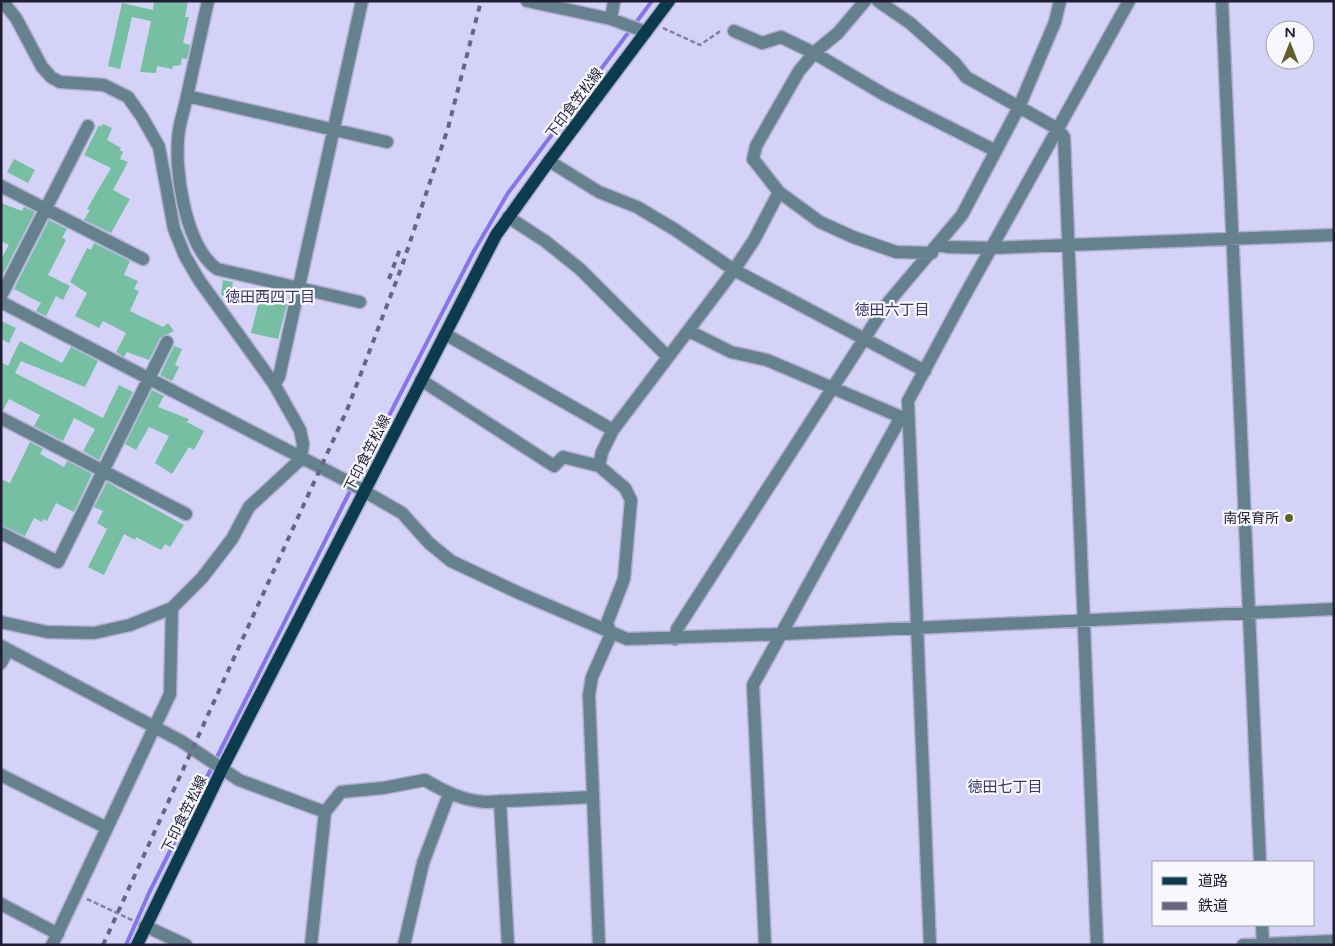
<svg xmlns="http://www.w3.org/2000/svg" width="1335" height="946" viewBox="0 0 1335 946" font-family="'Varela Round','Noto Sans JP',sans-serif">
<rect width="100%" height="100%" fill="#d4d2f7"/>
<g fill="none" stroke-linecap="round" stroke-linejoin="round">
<path stroke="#8676e9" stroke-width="4" d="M126 945 149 893 344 503 474 251 508 193 652 1"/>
</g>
<path fill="#76bfa2" d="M154 1H188L185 17H189L183 43 190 45 187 59 182 58 181 65 173 66 172 69 157 66 156 73 140 72 151 21 132 17 120 69 108 66 122 3 153 10Z
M103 124 112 128 107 140 121 148 120 150 123 152 120 159 128 162 113 190 130 199 111 233 84 220 90 210 87 209 111 168 84 155 99 125 101 127Z
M14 159 35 170 28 183 7 172Z
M1 203 22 211 24 207 35 212 1 278V259L9 245 1 241Z
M49 220 67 229 62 238 66 240 48 275 70 286 63 300 56 296 46 316 36 311 41 303 14 289Z
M94 243 130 261 124 275 138 281 134 289 139 291 130 311 163 327 168 323 174 331 160 338 149 360 127 352 124 357 116 352 126 333 103 321 99 328 75 316 87 293 70 282 87 248 91 250Z
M223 280 233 282 232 288 240 290 237 305 227 303 228 297 221 295Z
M260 297 287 304 278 339 251 333Z
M1 321 16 328 9 343 1 339Z
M20 341 62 363 71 347 98 361 85 387 21 361 15 373 103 418 119 385 133 392 99 460 83 451 95 429 74 418 63 441 34 426 40 415 9 399 3 410H1V362L8 366Z
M174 346 182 349 175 365 179 367 172 381 160 375Z
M152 390 164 396 158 407 189 419 187 422 204 431 194 450 189 447 172 474 155 463 169 436 149 427 136 450 125 444Z
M30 442 43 449 40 454 64 467 67 461 92 474 74 512 56 503 47 521 43 519 42 522 34 518 25 536 1 525V479L10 483Z
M107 482 184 525 170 547 165 544 161 550 136 537 135 540 124 534 104 575 88 567 107 529 97 523 103 511 94 507Z"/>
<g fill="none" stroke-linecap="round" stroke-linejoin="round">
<g stroke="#b0aed0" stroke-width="15">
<path id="minor" d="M2 1 16 18 42 67 51 77 60 82 104 85 128 97 142 117 159 147 174 229 185 256 199 280 274 384
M208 1 187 96 387 142
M527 1 611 19 646 32
M865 1 838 33 816 51 799 71 756 146 753 159 779 192 820 222 853 237 896 252 932 253
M878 1 910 23 955 63 966 77 1058 129 1064 137 1097 945
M1222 1 1260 862
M611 19 614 1
M734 31 762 43 781 37 814 53 885 95 996 151
M187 96C185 107 181 118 179 130 173 167 185 246 217 269L360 302
M549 161 599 192 637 207 674 229 734 270 925 371
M1 186 143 259
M508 217 545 241 580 269 668 357
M938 245 947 247 992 248 1334 235
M1 296 88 126
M1 302 343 479 402 513 429 543 451 561 519 593 627 639 782 634 1334 609
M689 331 731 352 767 360 901 417H908
M445 334 613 430
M421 380 554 466 563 457 599 466
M1 418 186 514
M1 533 58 562 167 342
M1 622 47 632 94 633 130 625 172 608 202 578 232 539 249 507 301 459 303 444 300 430 274 384 279 377 362 1
M675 639 677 629 886 305 962 215 1019 107 1055 22 1060 1
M1 646 181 741 239 780 325 812
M1 663 8 650
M1 775 107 828
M500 801 508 945
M1 904 58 934
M1262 925 1263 945
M145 926 186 945
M52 945 170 694 172 608
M311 945 325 812 341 792 383 788 425 780C445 792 462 800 485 802L592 797
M404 945 423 863 449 794
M599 945 589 695 592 677 611 634 607 623 624 579 631 500 625 488 599 466 602 452 613 430 734 270 754 240 779 192
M765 945 753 685 901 417
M930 945 908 401 960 304 1129 1
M1243 945 1334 941"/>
</g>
<g stroke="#b0aed0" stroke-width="15">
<path id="major" d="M137 945 223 767 496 235 549 161 669 1"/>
</g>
<path stroke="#8482a0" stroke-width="2.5" stroke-dasharray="5 2.5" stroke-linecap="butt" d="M663 28 700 45 722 30
M87 899 134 921"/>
<use href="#minor" stroke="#65818e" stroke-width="12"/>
<use href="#major" stroke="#0b3b4c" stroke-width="12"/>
<path stroke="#676581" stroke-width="4" stroke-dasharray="6 6" stroke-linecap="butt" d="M389 279 401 246
M103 945 347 410 402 266 448 128 481 1"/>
</g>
<circle fill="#61602d" stroke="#f7f7fd" stroke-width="2" cx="1289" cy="518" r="5"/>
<g text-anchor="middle" stroke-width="4.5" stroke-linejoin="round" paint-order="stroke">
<g font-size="14" fill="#201e35" stroke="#f7f7fd">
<text transform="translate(574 103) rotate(-53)" y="5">下印食笠松線</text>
<text transform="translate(367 453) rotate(-63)" y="5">下印食笠松線</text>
<text transform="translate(184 814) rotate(-64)" y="5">下印食笠松線</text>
</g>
<g font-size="14" fill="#201e35" stroke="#f7f7fd" text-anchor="end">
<text x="1279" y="523">南保育所</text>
</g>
<g font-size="15" fill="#3d3769" stroke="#f7f7fd">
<text x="270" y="302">徳田西四丁目</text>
<text x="892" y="315">徳田六丁目</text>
<text x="1005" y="792">徳田七丁目</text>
</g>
</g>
<rect width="1335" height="946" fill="none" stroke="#201e35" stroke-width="5"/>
<rect x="1152" y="861" width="162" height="65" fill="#f7f7fd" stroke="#a1a0ad"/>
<rect x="1162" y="877" width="25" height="8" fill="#0b3b4c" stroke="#a1a0ad"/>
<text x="1198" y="886" font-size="15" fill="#201e35">道路</text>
<rect x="1162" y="902" width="25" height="8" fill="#676581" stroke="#a1a0ad"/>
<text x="1198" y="911" font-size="15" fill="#201e35">鉄道</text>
<g transform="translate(1290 45)"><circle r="24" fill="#f7f7fd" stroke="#a1a0ad"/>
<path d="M0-4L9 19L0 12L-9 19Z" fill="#61602d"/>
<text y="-8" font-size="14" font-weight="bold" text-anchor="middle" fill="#201e35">N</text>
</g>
</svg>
